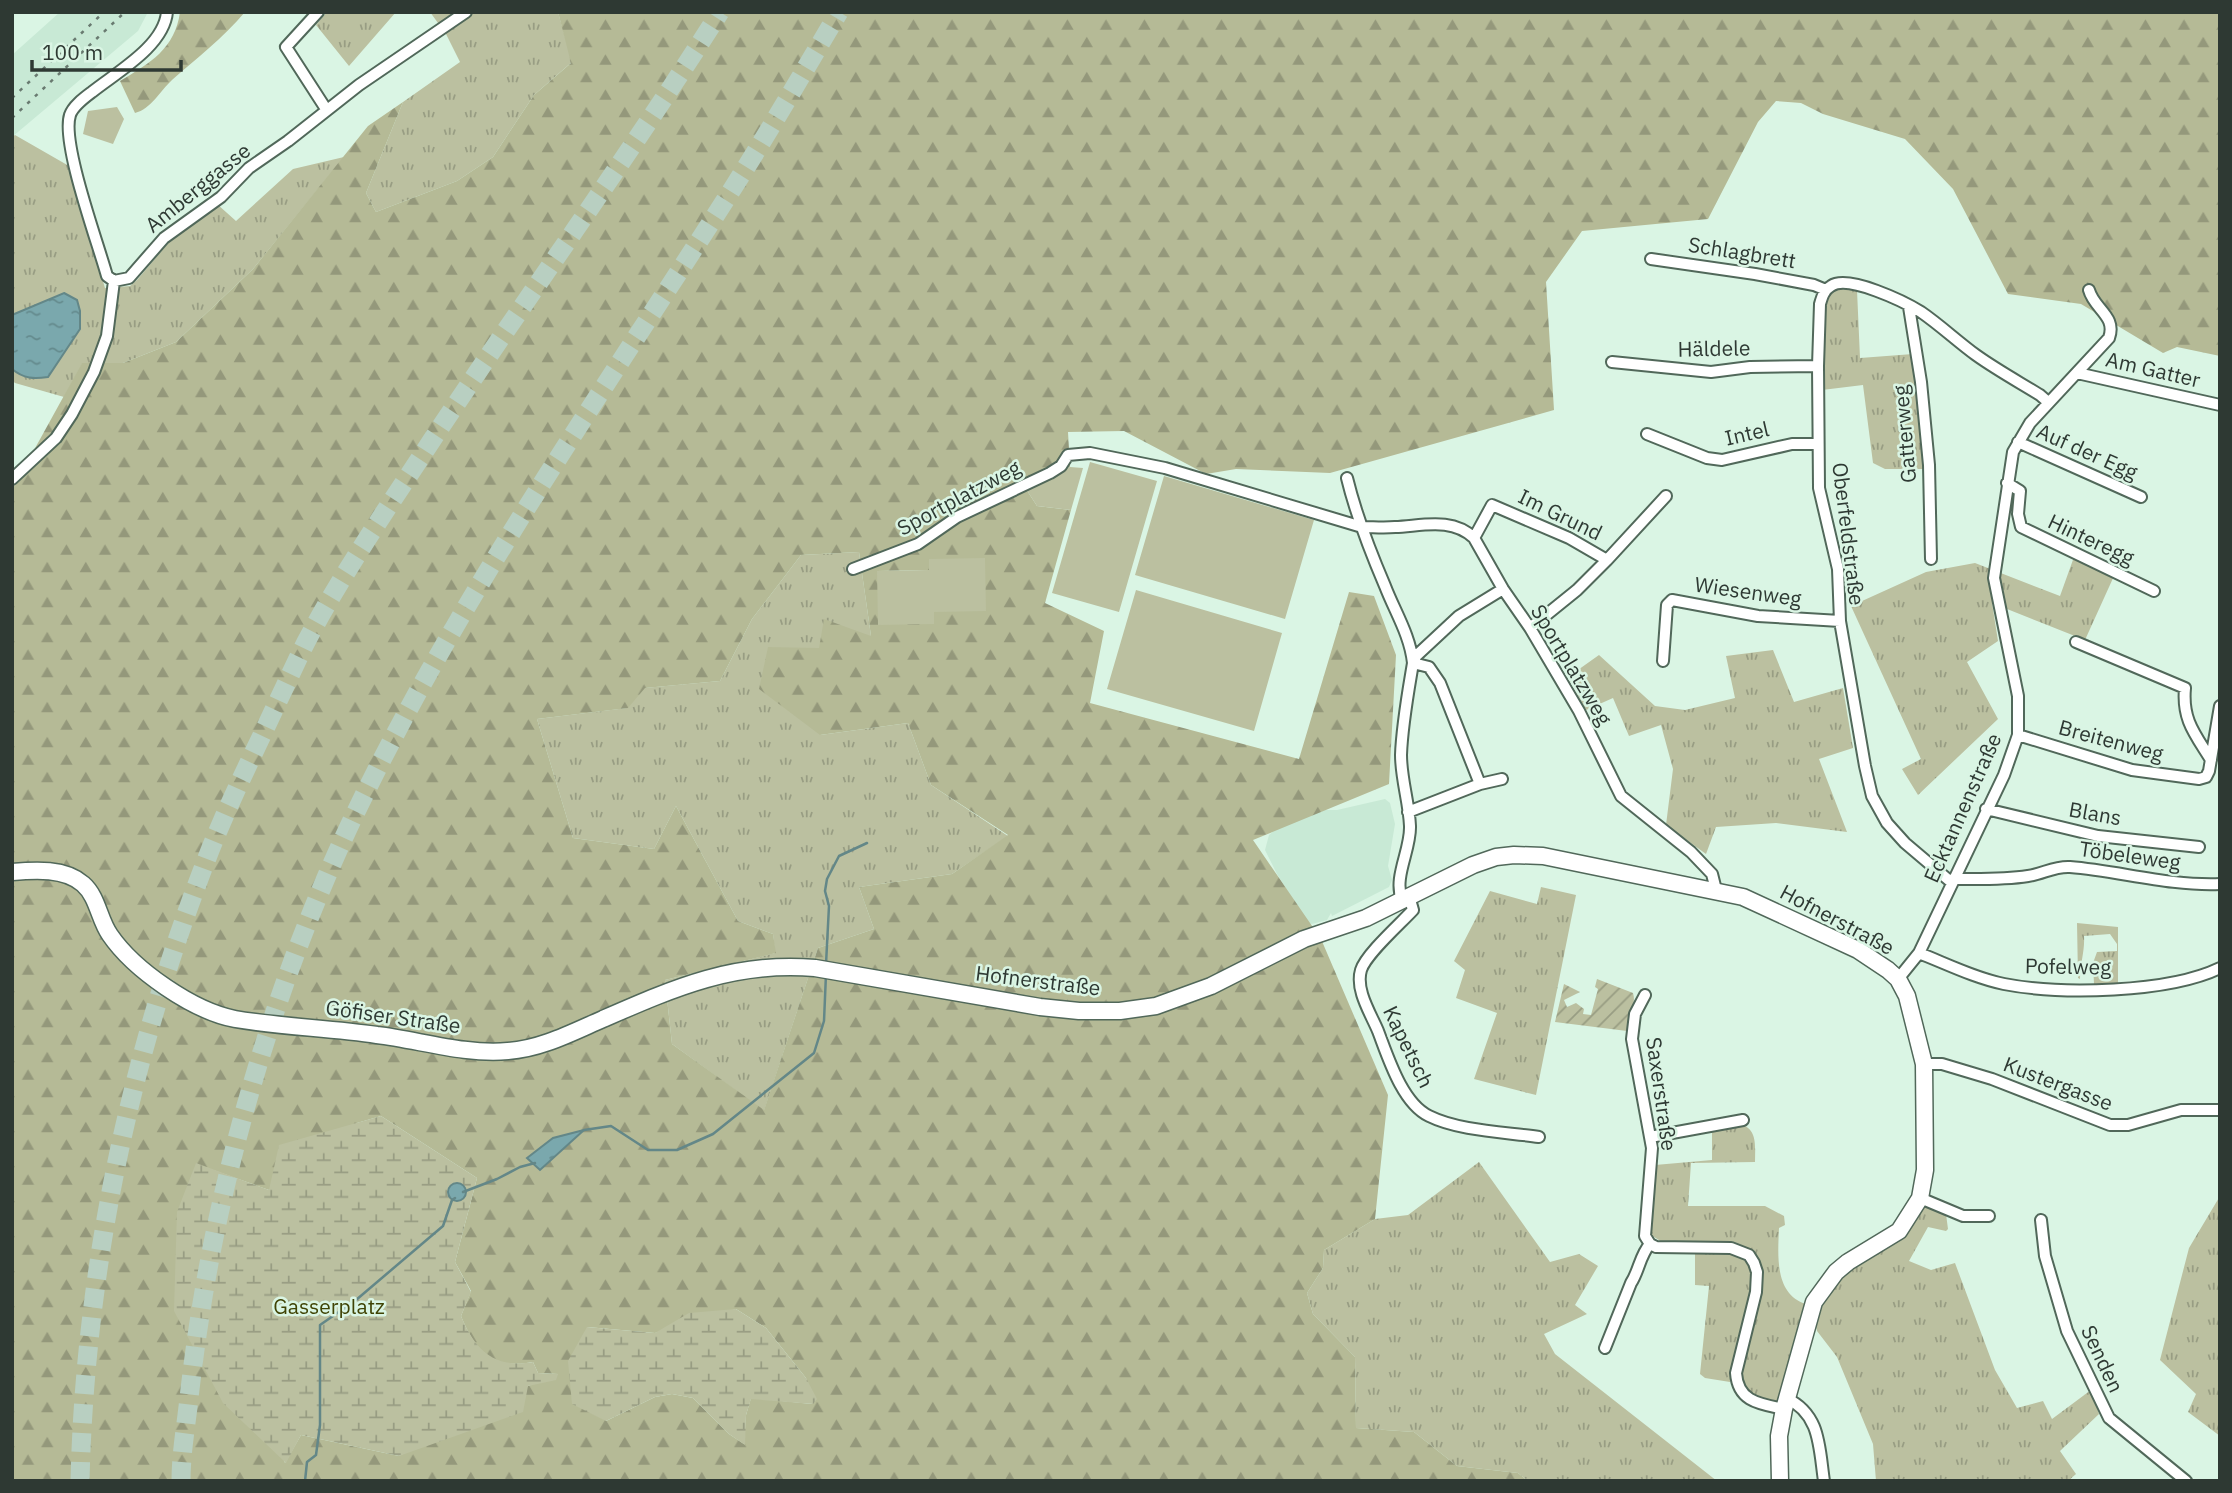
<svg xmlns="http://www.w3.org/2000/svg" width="2232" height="1493" viewBox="0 0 2232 1493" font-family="'IBM Plex Sans',sans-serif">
<defs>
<pattern id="grass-tufts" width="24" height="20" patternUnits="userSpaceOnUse" patternTransform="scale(1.75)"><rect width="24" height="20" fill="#bbc0a0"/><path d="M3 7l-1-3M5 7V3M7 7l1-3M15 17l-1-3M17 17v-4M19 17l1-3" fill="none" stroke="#989d83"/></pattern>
<pattern id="forest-firs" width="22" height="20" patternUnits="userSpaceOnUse" patternTransform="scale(1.75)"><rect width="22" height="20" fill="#b5ba96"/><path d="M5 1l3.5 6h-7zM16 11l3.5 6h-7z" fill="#94987b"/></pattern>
<pattern id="wetland-marsh" width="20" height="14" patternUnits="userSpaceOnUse" patternTransform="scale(1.75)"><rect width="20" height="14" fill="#bbc0a0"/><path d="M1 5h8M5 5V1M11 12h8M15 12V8" fill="none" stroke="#989d83"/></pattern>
<pattern id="garden-furrows" width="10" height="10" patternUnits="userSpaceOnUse" patternTransform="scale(1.75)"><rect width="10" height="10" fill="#bbc0a0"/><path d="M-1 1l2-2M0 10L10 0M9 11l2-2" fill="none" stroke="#989d83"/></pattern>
<pattern id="water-ripples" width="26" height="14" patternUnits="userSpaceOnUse" patternTransform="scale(1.75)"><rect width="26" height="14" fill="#7aa8ad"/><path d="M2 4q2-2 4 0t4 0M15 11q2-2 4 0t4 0" fill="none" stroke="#648a8d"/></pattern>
</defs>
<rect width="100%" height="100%" fill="#daf5e4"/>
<path fill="#c8e9d5" d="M60 12H148L138 31 12 137V55Z
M1385 799 1390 803 1395 824 1388 866 1392 880 1389 887 1332 916 1331 913 1327 920 1312 924 1307 923 1277 874 1265 850 1269 835 1286 819 1306 810H1337Z"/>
<path fill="url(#grass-tufts)" d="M327 12H396L349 66 316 25Z
M430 12H558L572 62 534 95 493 157 457 181 376 212 366 193 403 102 460 62 446 34Z
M15 135 69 166 105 288 130 286 137 280 175 235 217 204 236 221 293 169 344 157 253 269 176 342 123 363 82 364 64 397 15 383 12 380V137Z
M1840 289 1857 290 1860 358 1913 354 1925 469H1885L1873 463 1863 385 1822 390V315L1831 293Z
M859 552 871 636 820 735 908 723 931 785 1008 836 952 874 859 887 874 929 818 948 764 1111 672 1044 665 980 775 953 773 934 738 921 676 806 654 849 573 838 537 719 627 708 644 688 720 681 752 619 801 555Z
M2074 557 2114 576 2085 640 1992 603 1998 641 1967 662 1998 719 1918 795 1902 769 1921 759 1851 606 1926 572 1975 563 2060 596Z
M1773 650 1794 702 1843 688 1853 748 1819 759 1847 832 1776 823 1716 827 1706 854 1666 825 1673 769 1661 725 1629 736 1613 698 1586 710 1568 677 1599 655 1655 706 1685 710 1735 698 1726 656Z
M1541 887 1576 895 1536 1095 1474 1079 1497 1013 1456 998 1465 970 1454 961 1490 891 1537 904Z
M2077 923 2118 927V985L2094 984 2093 963 2097 952 2117 951V944L2110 934 2084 936C2085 951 2080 964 2080 979L2078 978Z
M1740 1124C1758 1129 1755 1146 1755 1162L1691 1163 1688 1206H1765L1784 1216 1785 1225 1779 1228C1778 1255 1774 1294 1806 1304L1778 1402 1776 1403 1753 1398 1747 1394 1739 1377 1762 1279 1753 1253 1734 1244 1662 1242 1651 1235 1655 1165 1712 1160V1129Z
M1479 1162 1550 1262 1579 1254 1598 1266 1575 1305 1587 1314 1544 1334 1555 1354 1717 1481H1528L1518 1473 1457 1466 1414 1432 1356 1428 1355 1357 1313 1314 1307 1293 1323 1268 1324 1250 1375 1219 1408 1215Z
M2220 1196V1436L2188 1412 2196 1394 2160 1360 2189 1248Z
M1923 1205 1946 1214 1948 1229 1946 1231 1928 1227 1909 1261 1931 1270 1955 1263 1995 1370 2017 1408 2043 1401 2052 1419 2091 1390 2099 1414 2060 1451 2076 1474 2068 1481H1876L1873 1444 1837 1357 1817 1331 1814 1317 1830 1287Z
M1695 1252C1725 1253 1753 1247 1753 1286L1730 1382 1705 1378 1700 1374 1709 1286 1695 1285Z"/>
<path fill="url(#forest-firs)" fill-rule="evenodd" d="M180 12H245C223 38 197 58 172 80 160 91 151 109 135 113L120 81C150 63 175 49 180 12Z
M558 12H2220V356L2177 347 2163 353 2081 304 2008 294 1953 189 1905 139 1823 114 1801 103 1776 101 1758 122 1708 219 1582 231 1546 282 1554 410 1330 473 1236 469 1206 474 1124 431 1068 432 1070 467 1026 489 1037 506 1071 510 1045 603 1104 631 1090 703 1299 759 1349 592 1374 596 1396 655 1389 784 1253 840 1321 939 1388 1095 1375 1219 1324 1250 1323 1268 1307 1293 1313 1314 1355 1357 1356 1428 1414 1432 1457 1466 1518 1473 1528 1481H12V490L82 363H123L176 342 253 269 368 126 403 102 366 193 376 212 457 181 493 157 534 95 571 63ZM859 552 871 636 824 619 819 648 768 647 759 689 820 735 908 723 931 785 1008 835 952 874 859 887 874 929 818 948 764 1110 672 1044 665 980 776 953 773 934 738 921 676 806 654 849 573 838 537 719 628 708 645 688 720 681 752 619 801 555ZM929 559 934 624 877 571 930 570ZM381 1116 477 1178 455 1262 471 1291 461 1316C475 1351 493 1370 533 1362L538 1373 558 1374 528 1386 399 1456 301 1435 285 1463 196 1164 269 1190 357 1123ZM736 1309 766 1328 806 1378 812 1404 751 1398 746 1415 744 1444 729 1434 693 1398 672 1394 655 1397 606 1421 587 1327 655 1333Z"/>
<path fill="url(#wetland-marsh)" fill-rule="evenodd" d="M381 1116 477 1178 455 1262 471 1292 461 1316C475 1350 494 1369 533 1362L538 1373 558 1374 556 1380 528 1386 523 1412 399 1456 301 1435 286 1463 223 1403 174 1311 177 1212 196 1163 269 1190 279 1145ZM457 1183 465 1193 458 1201 450 1198 448 1190 451 1185Z
M736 1309 766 1328 806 1378 817 1399 813 1404 751 1399 746 1415 745 1445 729 1434 693 1398 672 1394 655 1397 606 1421 572 1404 568 1361 587 1327 655 1333 689 1313Z"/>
<path fill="#bbc0a0" d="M117 107 124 119 113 144 83 134 88 111Z
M1090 462 1157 481 1119 612 1052 593Z
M1070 467 1083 468 1071 510 1037 506 1026 489Z
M1164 476 1314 520 1285 619 1135 575Z
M985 558 986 611 934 612V624L878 625 877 571 929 570V559Z
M1136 590 1282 633 1254 731 1107 689Z"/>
<path fill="url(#garden-furrows)" d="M1597 979 1633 993C1637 1006 1627 1018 1627 1031L1555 1022 1564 984 1580 992 1564 1000 1567 1007 1576 1003 1584 1009 1583 1014 1591 1015 1598 989 1595 987Z"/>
<path fill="url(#water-ripples)" stroke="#638788" stroke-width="2" d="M64 293 77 300 80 311V329L48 377C34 379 24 379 12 369V315Z
M584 1130 540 1170 527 1158 553 1138Z
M448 1192a9 9 0 1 1 18 0a9 9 0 1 1-18 0Z"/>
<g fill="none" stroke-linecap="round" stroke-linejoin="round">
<path stroke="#638788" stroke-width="2.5" d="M826 964 829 906 825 891 827 879 839 856 867 843
M584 1130 611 1126 648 1150H677L713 1134 814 1053 824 1021 826 974
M463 1192 497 1179 520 1167 535 1163
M305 1481 307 1462 316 1455 320 1425V1325L356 1300 443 1226 452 1200 455 1198"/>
<path stroke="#b8cfc1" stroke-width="19" stroke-dasharray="19 10" stroke-linecap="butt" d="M80 1481C85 1268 130 1056 207 858 226 809 249 763 271 716 283 691 294 666 306 642 343 572 389 506 432 440 527 297 628 157 720 12
M181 1481C181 1456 185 1432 188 1407 195 1342 205 1278 219 1214 249 1078 293 944 353 818 459 596 601 395 733 188 770 130 804 71 839 12"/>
<g stroke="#51685a" stroke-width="14">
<path id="street" d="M318 12 286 47 326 109
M1651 259 1755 274 1814 285 1826 290
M114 281 129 278 164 238 221 197 249 168 288 141 359 85 466 12
M114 281 107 276C98 243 61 143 70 115 73 106 84 98 92 92 117 72 164 46 167 12
M1909 307 1921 382 1929 465 1931 559
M1612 362 1711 372 1750 367 1818 366
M2077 373 2220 405
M1647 434 1707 458 1722 460 1792 444H1818
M2018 442 2141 497
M1347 478C1356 515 1370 551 1385 586 1395 612 1410 635 1413 663L1429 667 1440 683 1480 784
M12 479 56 438 72 414 94 372 107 336 114 281
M2007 483 2020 491 2018 514 2021 527 2154 591
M1474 538 1492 505 1569 538 1607 560 1577 590 1530 628
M1607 560 1666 496
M853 569 918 544 957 517 1050 473 1061 466 1068 455 1090 453 1165 468 1362 527C1373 527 1384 528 1395 527 1422 526 1452 517 1474 538L1503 589 1530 628 1579 711 1621 796 1691 852 1712 874 1716 890
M2076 642 2185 688C2182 720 2195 734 2211 760
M1663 661 1667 605 1672 600 1758 616 1840 621
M2018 735 2132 770 2199 779 2206 777 2209 771 2220 706
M1986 809 2098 836 2199 847
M1408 812 1480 784 1502 779
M1953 879C1978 879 2003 880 2028 876 2043 874 2054 866 2070 867 2120 871 2168 886 2220 884
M1951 882 1905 843 1887 823 1872 796 1865 766 1840 621 1838 569 1819 488 1818 366 1820 304C1822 297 1824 290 1831 286 1848 274 1905 302 1921 312 1940 325 1958 342 1976 355 1997 370 2019 382 2040 395L2048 402
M1409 896 1413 910C1400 924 1366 954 1361 970 1355 990 1371 1014 1378 1031 1388 1057 1402 1103 1429 1116 1459 1131 1505 1132 1539 1137
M1402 900C1393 877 1411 850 1410 826 1409 802 1401 779 1401 755 1402 725 1408 693 1413 663L1416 656 1459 616 1503 589
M1919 953C1947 964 1975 978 2004 984 2061 995 2168 993 2220 968
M1898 979 1919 953 2004 775 2018 735V696L1994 578 2013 452 2030 423 2109 338C2117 316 2094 309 2089 290
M1645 995 1635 1014 1632 1039 1652 1148 1645 1236 1650 1244 1656 1247 1731 1248 1749 1255 1754 1263 1757 1272 1756 1292 1736 1373C1738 1402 1760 1404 1784 1409
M1924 1064H1942L1992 1079 2110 1125H2128L2181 1110H2220
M1650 1137 1743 1120
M1920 1198 1963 1216H1989
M2041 1220 2045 1256 2067 1331 2109 1418 2186 1481
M1605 1348 1631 1283C1639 1271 1640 1255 1650 1244
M1786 1398C1821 1414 1819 1448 1824 1481"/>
</g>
<g stroke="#51685a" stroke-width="19">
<path id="secondary" d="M12 872C35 870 65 868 83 884 98 897 99 920 110 935 134 970 193 1011 235 1019 282 1027 330 1028 377 1035 419 1040 465 1055 508 1051 541 1049 573 1032 603 1019 674 988 735 961 815 968L1040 1007 1079 1011H1120L1156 1006 1211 986 1304 939 1366 918 1473 865 1496 857 1514 855 1543 856 1743 897 1858 950 1888 970 1898 979 1907 996 1924 1064 1925 1170 1920 1198 1899 1231 1848 1262 1836 1272 1814 1302 1784 1409 1779 1436 1780 1481"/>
</g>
<use href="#street" stroke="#fff" stroke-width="10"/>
<use href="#secondary" stroke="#fff" stroke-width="16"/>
<path stroke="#697a70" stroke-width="2.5" stroke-dasharray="3.5 7" stroke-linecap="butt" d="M12 98 104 12
M12 118 125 12"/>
</g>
<g text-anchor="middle" stroke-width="5" stroke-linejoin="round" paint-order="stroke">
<g font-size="21" fill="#2e3933" stroke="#daf5e4">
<text transform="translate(198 188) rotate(-39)" y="7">Amberggasse</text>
<text transform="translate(1742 253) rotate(9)" y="7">Schlagbrett</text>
<text transform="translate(1714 349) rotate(-1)" y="7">Häldele</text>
<text transform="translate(2153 370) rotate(13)" y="7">Am Gatter</text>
<text transform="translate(1747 434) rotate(-13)" y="7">Intel</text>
<text transform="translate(1905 434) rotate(-95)" y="7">Gatterweg</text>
<text transform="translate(2087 452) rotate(24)" y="7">Auf der Egg</text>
<text transform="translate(959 498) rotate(-28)" y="7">Sportplatzweg</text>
<text transform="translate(1560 515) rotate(26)" y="7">Im Grund</text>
<text transform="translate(1848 534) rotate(83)" y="7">Oberfeldstraße</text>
<text transform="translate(2091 540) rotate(25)" y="7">Hinteregg</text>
<text transform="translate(1748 592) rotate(8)" y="7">Wiesenweg</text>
<text transform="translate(1571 665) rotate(59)" y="7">Sportplatzweg</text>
<text transform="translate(2111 741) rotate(15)" y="7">Breitenweg</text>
<text transform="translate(1963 808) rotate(-66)" y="7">Ecktannenstraße</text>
<text transform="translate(2095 814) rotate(10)" y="7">Blans</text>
<text transform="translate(2130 856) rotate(8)" y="7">Töbeleweg</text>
<text transform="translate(1837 920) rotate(28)" y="7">Hofnerstraße</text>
<text transform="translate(2068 967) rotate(1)" y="7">Pofelweg</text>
<text transform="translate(1038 981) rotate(7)" y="7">Hofnerstraße</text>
<text transform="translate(393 1017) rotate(8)" y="7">Göfiser Straße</text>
<text transform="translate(1408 1047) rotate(64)" y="7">Kapetsch</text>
<text transform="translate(2058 1084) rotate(21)" y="7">Kustergasse</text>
<text transform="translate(1661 1094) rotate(82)" y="7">Saxerstraße</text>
<text transform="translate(2102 1359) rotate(65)" y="7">Senden</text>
</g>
<g font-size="21" fill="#3f4304" stroke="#daf5e4">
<text x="329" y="1314">Gasserplatz</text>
</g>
</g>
<rect width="2232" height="1493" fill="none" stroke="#2e3933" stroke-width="28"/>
<path d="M32 60v10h149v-10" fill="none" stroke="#2e3933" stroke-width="3.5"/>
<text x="42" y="60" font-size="21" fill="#2e3933" stroke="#daf5e4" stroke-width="5" paint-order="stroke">100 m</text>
</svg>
